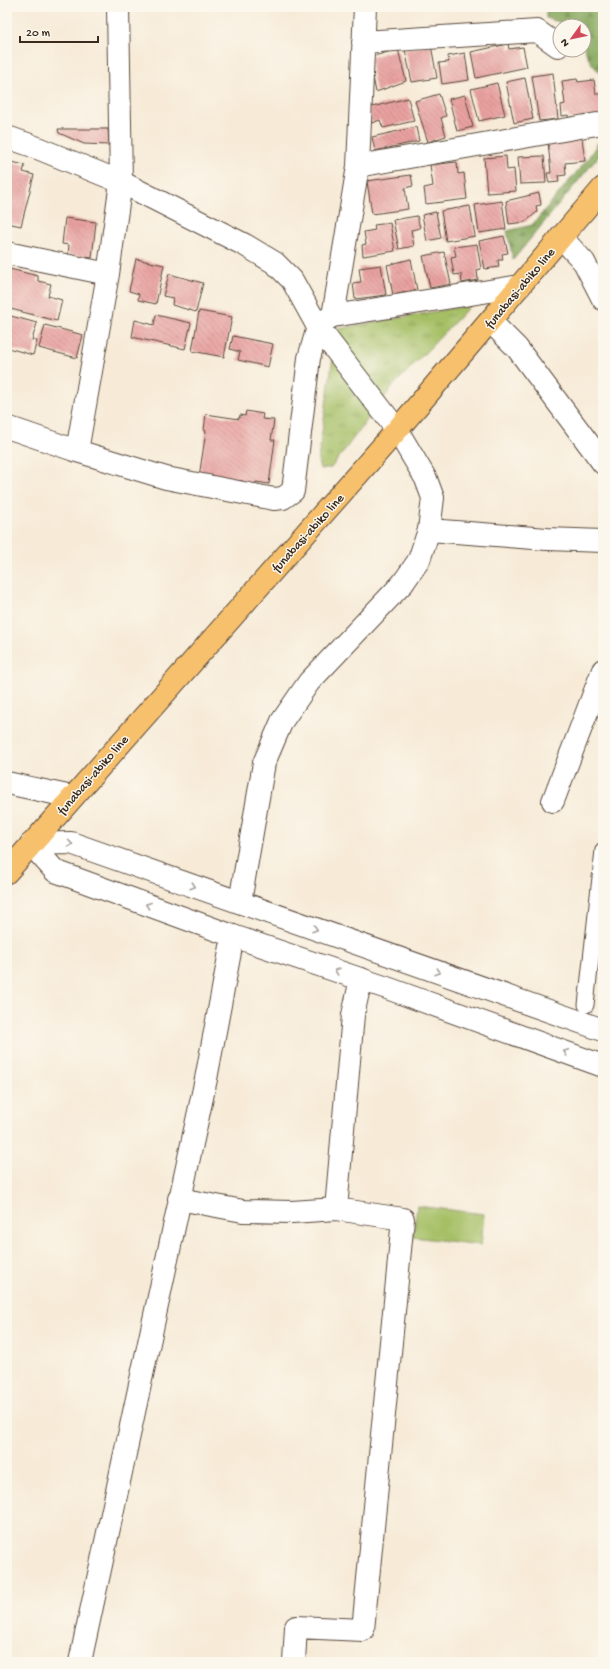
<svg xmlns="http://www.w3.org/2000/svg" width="610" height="1669" viewBox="0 0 610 1669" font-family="'Gochi Hand',sans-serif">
<defs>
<pattern id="grass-tufts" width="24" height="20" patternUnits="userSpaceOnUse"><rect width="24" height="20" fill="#a5bf65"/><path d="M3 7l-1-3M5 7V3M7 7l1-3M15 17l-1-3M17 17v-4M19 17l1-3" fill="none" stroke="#889b53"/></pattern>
<pattern id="forest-firs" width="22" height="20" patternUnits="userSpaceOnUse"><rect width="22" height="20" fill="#84a65a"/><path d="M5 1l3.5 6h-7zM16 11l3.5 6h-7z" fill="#6d874a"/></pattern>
<pattern id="building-back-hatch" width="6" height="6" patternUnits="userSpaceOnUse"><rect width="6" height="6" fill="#e9a2a0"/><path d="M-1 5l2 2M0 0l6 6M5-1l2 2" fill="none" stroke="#be8482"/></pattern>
</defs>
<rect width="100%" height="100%" fill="#fbf7ec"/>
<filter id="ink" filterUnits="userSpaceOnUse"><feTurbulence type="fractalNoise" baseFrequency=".025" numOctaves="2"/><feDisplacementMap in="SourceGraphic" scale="8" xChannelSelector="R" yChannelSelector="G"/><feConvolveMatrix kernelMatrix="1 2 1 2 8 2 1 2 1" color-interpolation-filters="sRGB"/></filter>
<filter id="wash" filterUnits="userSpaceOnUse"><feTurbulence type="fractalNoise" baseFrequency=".012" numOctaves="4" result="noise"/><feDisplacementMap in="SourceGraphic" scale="16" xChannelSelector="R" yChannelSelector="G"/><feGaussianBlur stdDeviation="0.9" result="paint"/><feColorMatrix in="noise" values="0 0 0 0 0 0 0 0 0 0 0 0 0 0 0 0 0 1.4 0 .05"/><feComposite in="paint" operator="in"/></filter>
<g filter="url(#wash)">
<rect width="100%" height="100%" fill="#f7ebd8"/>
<path fill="url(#grass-tufts)" stroke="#707442" d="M471 305 392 387 331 468 320 469 318 460 337 329Z"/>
<path fill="url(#forest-firs)" stroke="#60683c" d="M546 7H603V75C584 59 584 50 584 26H572L546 18Z
M603 135V151L513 260 507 231 532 225 586 161Z"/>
<path fill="#a5bf65" stroke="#707442" d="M417 1206 484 1214 481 1245 413 1237Z"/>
<g id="blocks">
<path fill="url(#building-back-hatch)" d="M508 44 509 49 523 47 527 67 476 78 471 52Z
M431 45 437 78 412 82 405 50Z
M398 49 406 81 376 92 372 72 371 57Z
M465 53 469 80 442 84 439 63 449 62 448 56Z
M553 73 558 119 539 121 532 76Z
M525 78 533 119 514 123 506 82Z
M577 79 578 82 594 80 596 94H603V115L569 119 568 115 562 116 561 105 565 104 562 81Z
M497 83 505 115 479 121 471 89Z
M439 94 446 116 441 118 446 136 428 142 415 101Z
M465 95 473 127 457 131 449 99Z
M408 98 414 121 383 128 380 120 372 123 368 108Z
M416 127 419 141 375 151 372 137Z
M58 129H108L109 145 84 144 59 133Z
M582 138 585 161 565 163 566 175 558 176 559 182 549 183 547 173H551L548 142Z
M506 156 507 170 514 169 516 191 487 193 484 158Z
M544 156 546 183 520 184 518 157Z
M7 161 25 165 23 172 34 175 21 226 7 223V200L9 192 7 191Z
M457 162 458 174 464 173 467 199 426 204 424 188 433 186 430 165Z
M411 175 413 186 405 188 408 209 372 214 367 181Z
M539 193 541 205 536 206 537 212 525 222 509 224 506 201Z
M502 201 506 229 479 233 475 205Z
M470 206 475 236 446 241 441 211Z
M436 212 441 238 427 241 422 215Z
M417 216 420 228 411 230 414 246 399 249 393 220Z
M65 218 96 222 92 258 68 255 69 245 62 244Z
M390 223 395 251 363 256 362 245 366 244 364 232 375 230 374 225Z
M504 236 508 253 502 254 503 260H498L499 267 485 269 479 241Z
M477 244 481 269 477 270 478 280 462 283 461 274 454 275 451 257 456 256 454 247Z
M444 252 451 284 430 288 423 256Z
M136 259 164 265 156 304 138 300 139 294 129 291Z
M411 259 417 290 393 295 387 265Z
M381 265 386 295 355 299 353 283 361 282 359 268Z
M10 269 38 276V281L51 284 48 296 62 300 57 321 7 308V281Z
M169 274 203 283 196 312 172 305 173 298 163 296Z
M199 311 232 317 224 357 192 351Z
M7 315 37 323 32 340 37 341 33 355 8 348 9 342H7Z
M156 315 191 323 185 349 132 337 135 320 154 325Z
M45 325 83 335 77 358 39 348Z
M233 336 273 344 268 367 238 360 240 352 230 349Z
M246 411 263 414 262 419 274 420 271 440H275L269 484 256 482 255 487 242 485 243 481 199 477 206 431 204 430 206 414 239 419 240 415 245 416Z"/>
</g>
</g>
<g filter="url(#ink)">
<use href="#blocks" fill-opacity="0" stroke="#57473a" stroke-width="1"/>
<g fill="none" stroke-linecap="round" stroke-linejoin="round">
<g stroke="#57473a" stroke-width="17">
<path id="service" d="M586 1005 603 850"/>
</g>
<g stroke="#57473a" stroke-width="24">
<path id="minor" d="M363 42 537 31 558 46
M358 166 597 124
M561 237 584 262 603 299
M7 253 108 274
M333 316 358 166 365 7
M491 322 517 348 603 463
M7 427 77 451 166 478 274 499 283 498 293 491 309 358 318 327 325 320 333 316 520 286
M77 451 108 274 121 182 118 7
M429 530 547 539 603 541
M7 783 72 797
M553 801 603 670
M240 902 264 763 282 721 309 682 403 583
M179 1199 243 1211 292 1212 336 1209 403 1219 363 1630 296 1627 294 1662
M336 1209 353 1015 361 979
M80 1662 206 1079 233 936"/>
</g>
<g stroke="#57473a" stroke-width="24">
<path id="tertiary" d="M7 137 30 145 121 182 245 245 275 263 292 280 318 327 397 430 426 479 433 498 429 530 419 560 403 583
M31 844 55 871 233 936 387 988 603 1066
M31 844 71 843 603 1030"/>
</g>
<g stroke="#57473a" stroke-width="24">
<path id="primary" d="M7 872 397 430 603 188"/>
</g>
<use href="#service" stroke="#fff" stroke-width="15"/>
<use href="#minor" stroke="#fff" stroke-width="22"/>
<use href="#tertiary" stroke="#fff" stroke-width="22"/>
<use href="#primary" stroke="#f7c06c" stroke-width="22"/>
</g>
<defs><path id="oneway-chevron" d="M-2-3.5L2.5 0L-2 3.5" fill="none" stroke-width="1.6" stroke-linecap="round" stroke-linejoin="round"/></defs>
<g stroke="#a79f9a">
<use href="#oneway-chevron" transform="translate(70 844) rotate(8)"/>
<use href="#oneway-chevron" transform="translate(193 886) rotate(19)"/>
<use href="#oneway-chevron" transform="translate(148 905) rotate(-160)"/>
<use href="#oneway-chevron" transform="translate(315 929) rotate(19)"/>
<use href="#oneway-chevron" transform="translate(337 971) rotate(-161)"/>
<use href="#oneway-chevron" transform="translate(438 972) rotate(19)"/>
<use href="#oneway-chevron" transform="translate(566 1052) rotate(-160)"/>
</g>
</g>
<g text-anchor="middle" stroke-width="3" stroke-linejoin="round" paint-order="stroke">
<g font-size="13" fill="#3b2a1e" stroke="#fbf7ec">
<text transform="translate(519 287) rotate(-50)" y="5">funabasi-abiko line</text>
<text transform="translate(307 532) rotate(-48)" y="5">funabasi-abiko line</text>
<text transform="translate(92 774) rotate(-49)" y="5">funabasi-abiko line</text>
</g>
</g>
<rect width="610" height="1669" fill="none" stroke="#fbf7ec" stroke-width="24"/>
<g transform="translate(572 38) rotate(237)"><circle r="19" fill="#fbf7ec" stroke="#aea59a"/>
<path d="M0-3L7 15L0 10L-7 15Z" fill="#d1495b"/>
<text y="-6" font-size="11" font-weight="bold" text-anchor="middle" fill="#3b2a1e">N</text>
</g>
<path d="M20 36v6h78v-6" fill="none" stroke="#3b2a1e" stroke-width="2"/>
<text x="26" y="36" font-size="12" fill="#3b2a1e" stroke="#fbf7ec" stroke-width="3" paint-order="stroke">20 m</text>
</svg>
